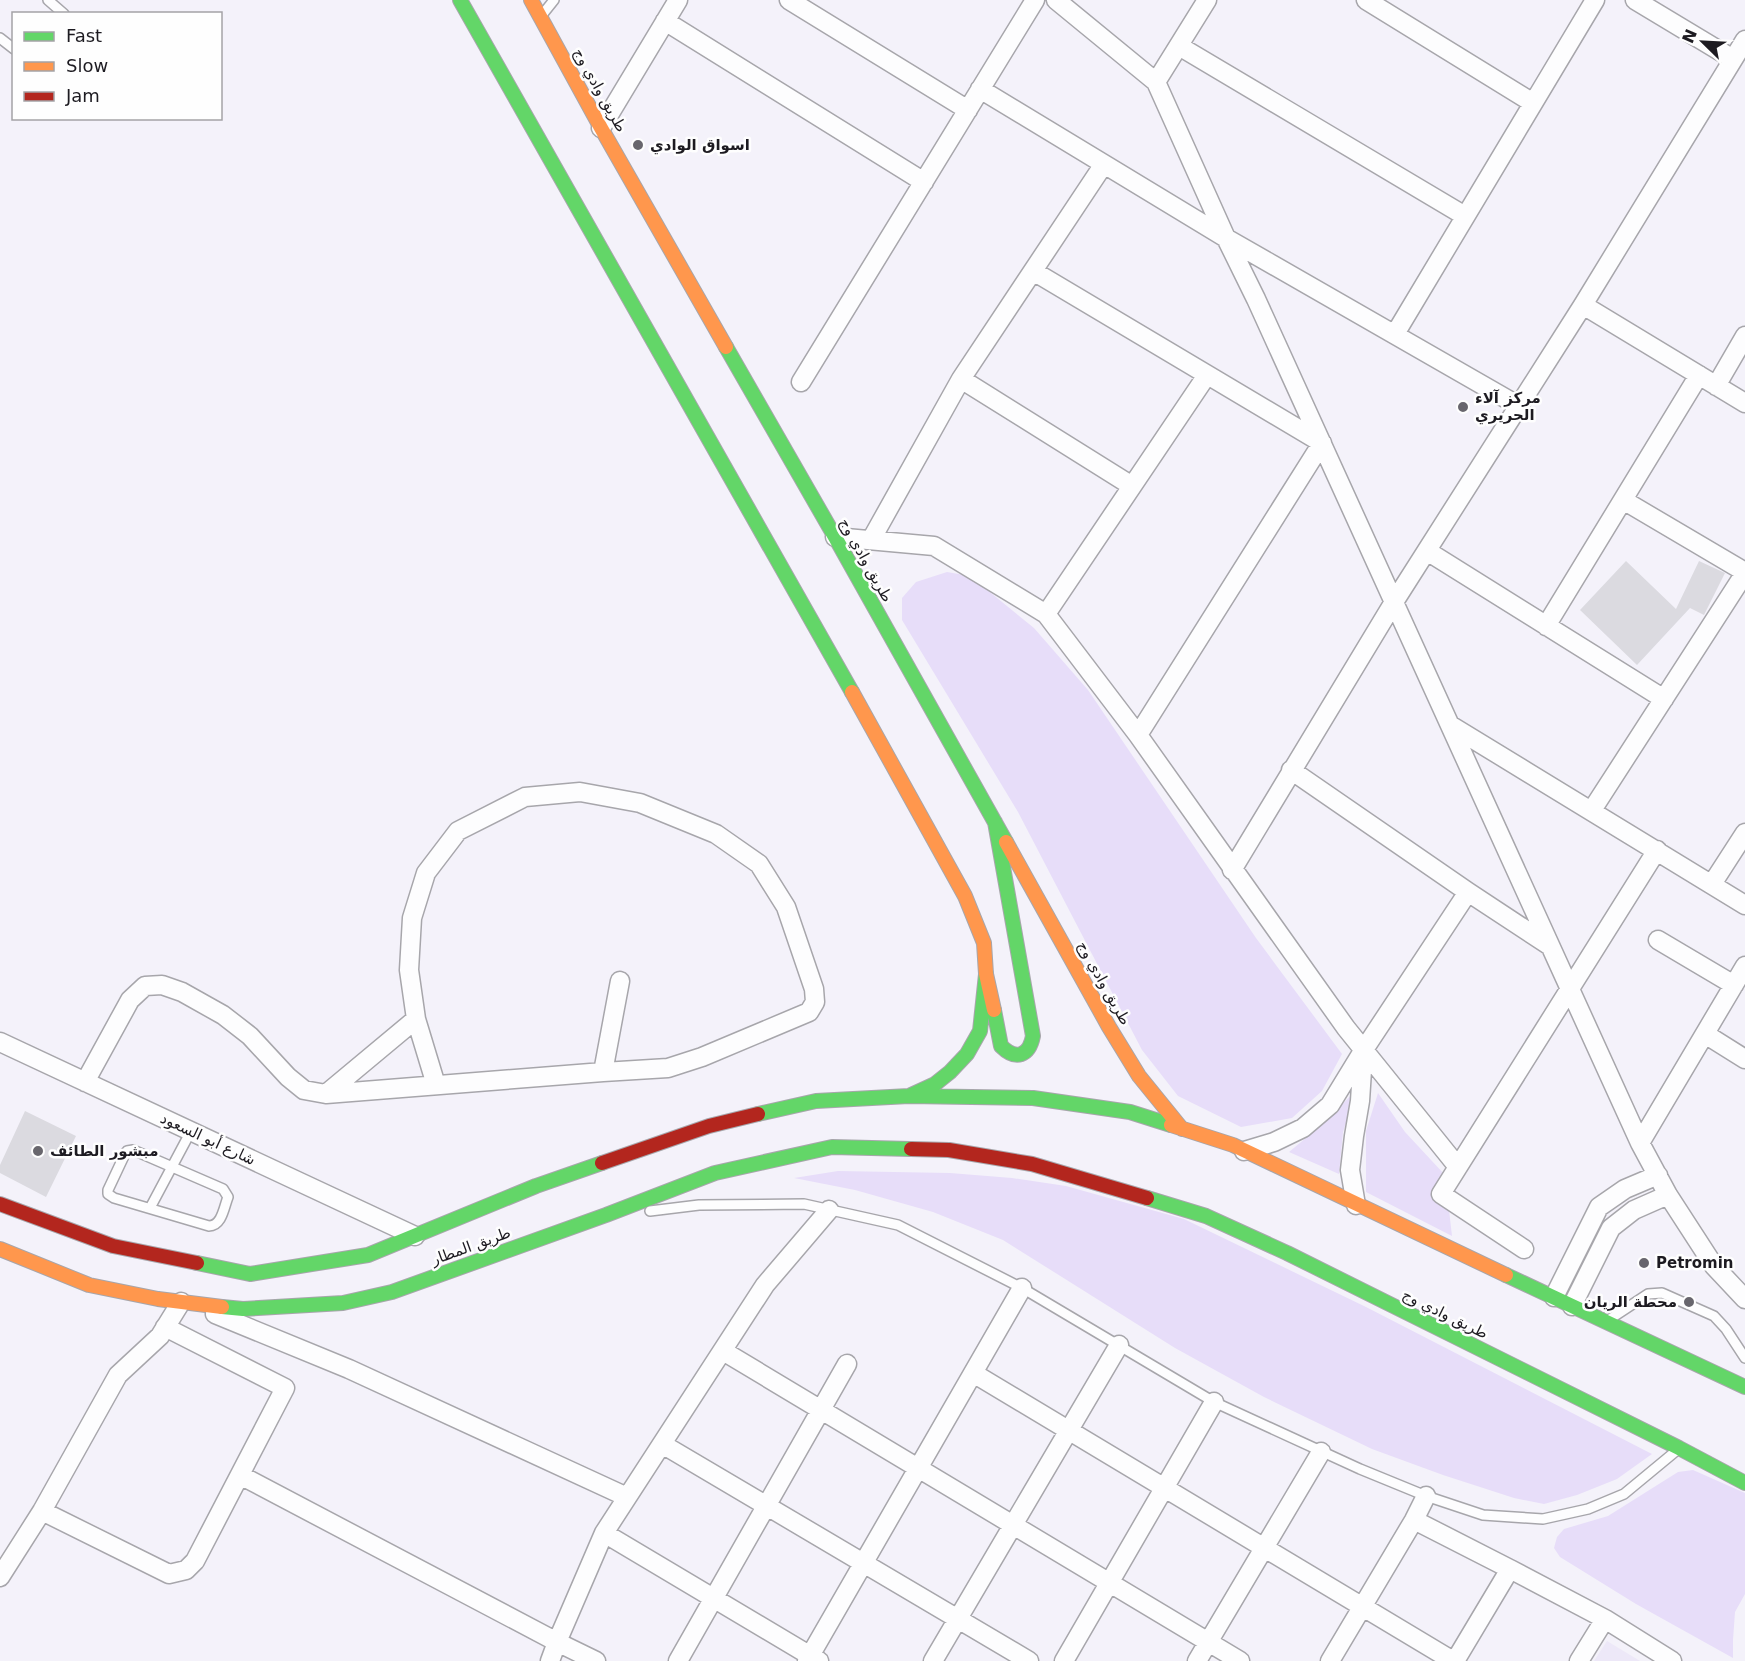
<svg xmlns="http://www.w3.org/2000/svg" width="1745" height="1661" viewBox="0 0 1745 1661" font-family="'DejaVu Sans','Noto Sans Arabic',sans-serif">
<rect width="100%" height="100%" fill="#f4f2fa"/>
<path fill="#ede8f8" d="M1607 1641 1640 1661H1594Z"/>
<path fill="#e7ddf9" d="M947 572 970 576 1034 628 1088 690 1256 938 1342 1054 1322 1091 1292 1118 1241 1127 1178 1096 1142 1050 1018 812 902 620V598L916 582Z
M1357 1089 1343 1132 1339 1174 1289 1152 1324 1123Z
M1378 1093 1405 1132 1445 1175 1452 1236 1366 1192V1131Z
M838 1171 950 1173 1012 1178 1066 1186 1184 1219 1366 1307 1652 1454 1617 1479 1577 1495 1544 1504 1514 1498 1443 1475 1372 1449 1264 1397 1175 1348 1003 1240 933 1212 855 1190 794 1178Z
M1693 1470 1745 1493V1594L1735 1612 1733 1640V1658L1636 1604 1560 1557 1554 1548 1557 1537 1564 1529 1608 1516 1678 1472Z"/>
<path fill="#dbdae0" d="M1626 561 1676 609 1699 561 1725 573 1704 615 1690 608 1637 665 1580 610Z
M25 1111 76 1136 46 1197 0 1173V1165Z"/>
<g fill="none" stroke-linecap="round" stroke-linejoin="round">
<g stroke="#a7a6ab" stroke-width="12">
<path id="lane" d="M48 0 64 14
M542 15 554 0
M0 38 14 49
M133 1150 223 1189 228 1197C224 1207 222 1226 209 1226L114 1198 108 1194V1190L124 1156 127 1151Z
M150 1208 191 1131
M650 1211 699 1205 804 1204 898 1225 1022 1288 1214 1402 1360 1469 1426 1496 1483 1515 1543 1519 1588 1509 1624 1494 1676 1451
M1610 1319 1648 1294 1662 1293 1714 1316 1726 1329 1745 1358"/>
</g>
<g stroke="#a7a6ab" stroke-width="21">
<path id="street" d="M789 0 968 110
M1056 0 1156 82 1226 238 1256 299 1640 1143 1668 1195 1714 1266 1745 1299
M1366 0 1533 103
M1635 0 1733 59
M665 21 924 182
M1179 46 1465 216
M1156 82 1207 0
M980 89 1226 238 1519 406
M601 128 678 0
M1033 271 1322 443 1138 735
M1583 305 1745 403
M1395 334 1595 0
M961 379 1132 486
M801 382 1035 0
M1716 386 1745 336
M1623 500 1745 572
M835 537 934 546 1046 614 1138 735 1346 1028 1458 1167
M871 540 961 379 1104 164
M1427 551 1664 699
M1046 614 1207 375
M1546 626 1699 375
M1450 725 1745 905
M1291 770 1468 892 1550 946
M1592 810 1745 573
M1232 870 1394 602 1583 305 1745 40
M1712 884 1745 833
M1658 940 1734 985
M1705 1034 1745 1059
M0 1042 415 1236
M85 1082 130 1000 145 986 162 985 182 992 223 1015 250 1036 288 1077 304 1090 326 1094 603 1072 620 981
M436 1085 416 1019 409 970 412 918 426 873 458 831 525 797 580 792 640 803 716 834 759 864 786 907 814 989 815 1002 809 1012 702 1057 668 1068 603 1072
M326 1094 416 1019
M1640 1143 1745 966
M1244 1151 1274 1142 1303 1128 1330 1105 1363 1051 1468 892
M1356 1205 1350 1170 1354 1136 1360 1101 1363 1055
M1524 1249 1441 1194 1657 850
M1554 1297 1599 1207 1625 1189 1658 1175
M1572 1306 1611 1228 1634 1210 1668 1195
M215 1314 349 1369 627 1497
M723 1351 1240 1661
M973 1373 1453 1661
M662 1444 1029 1661
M240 1475 557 1642 604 1533 765 1285 829 1210
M42 1511 169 1574 186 1570 195 1561 285 1388 165 1327
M1414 1520 1510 1569 1455 1661
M604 1533 819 1661
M1510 1569 1605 1619 1672 1661
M0 1577 42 1511 118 1375 160 1336 181 1302
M550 1661 557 1642 596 1661
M678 1661 847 1364
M807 1661 1022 1288
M933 1661 1119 1345
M1064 1661 1214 1402
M1197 1661 1321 1452
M1330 1661 1414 1520 1426 1496
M1579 1661 1605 1619"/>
</g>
<g stroke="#a7a6ab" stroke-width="16">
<path id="fast" d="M460 0 852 692
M726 347 835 537 1006 842
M994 1010 1001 1046C1016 1061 1029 1056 1033 1036L995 822
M911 1095 935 1084 950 1072 967 1054 980 1031 986 974
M758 1114 816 1101 909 1096 1033 1098 1130 1112 1171 1125
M1147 1198 1206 1216 1287 1253 1679 1448 1745 1483
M197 1263 250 1274 368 1255 536 1186 602 1163
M1506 1275 1745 1387
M222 1307 243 1309 343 1303 392 1292 606 1215 715 1173 832 1147 911 1149"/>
</g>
<g stroke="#a7a6ab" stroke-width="16">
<path id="slow" d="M531 0 601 128 726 347
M852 692 965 896 984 943 986 974 994 1010
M1006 842 1109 1027 1139 1076 1182 1129
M1171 1125 1233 1145 1506 1275
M0 1249 89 1285 158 1299 222 1307"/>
</g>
<g stroke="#a7a6ab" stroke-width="16">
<path id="jam" d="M911 1149 949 1150 1032 1164 1147 1198
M602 1163 709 1126 758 1114
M0 1204 113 1246 197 1263"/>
</g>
<use href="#lane" stroke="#fdfdfe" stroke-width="9"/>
<use href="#street" stroke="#fdfdfe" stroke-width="18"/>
<use href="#fast" stroke="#63d668" stroke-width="14"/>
<use href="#slow" stroke="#ff974d" stroke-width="14"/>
<use href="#jam" stroke="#b3261e" stroke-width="14"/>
</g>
<g fill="#68666d" stroke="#fefefe" stroke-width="2">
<circle cx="638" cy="145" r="6"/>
<circle cx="1463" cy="407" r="6"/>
<circle cx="38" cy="1151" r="6"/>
<circle cx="1644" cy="1263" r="6"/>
<circle cx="1689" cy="1302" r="6"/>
</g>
<g text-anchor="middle" stroke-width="5" stroke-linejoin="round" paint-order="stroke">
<g font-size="15" fill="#1d1b21" stroke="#fefefe">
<text transform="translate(600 90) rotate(61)" y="5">طريق وادي وج</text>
<text transform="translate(866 560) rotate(61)" y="5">طريق وادي وج</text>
<text transform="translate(1104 983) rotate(61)" y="5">طريق وادي وج</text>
<text transform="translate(208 1139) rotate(25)" y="5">شارع أبو السعود</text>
<text transform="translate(471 1246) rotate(-20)" y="5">طريق المطار</text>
<text transform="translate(1445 1314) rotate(26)" y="5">طريق وادي وج</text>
</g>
<g font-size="15" font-weight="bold" fill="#1d1b21" stroke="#fefefe" text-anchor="start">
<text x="650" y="150">اسواق الوادي</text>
<text x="1475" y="403">مركز آلاء<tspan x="1475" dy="17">الحريري</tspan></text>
<text x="50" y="1156">مبشور الطائف</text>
<text x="1656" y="1268">Petromin</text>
<text x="1677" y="1307" text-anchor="end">محطة الريان</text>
</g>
</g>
<rect x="12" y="12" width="210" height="108" fill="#fefefe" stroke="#a4a3a6" stroke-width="1.5"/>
<rect x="24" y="32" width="30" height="9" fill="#63d668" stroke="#a4a3a6" stroke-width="1.5"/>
<text x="66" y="42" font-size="18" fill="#1d1b21">Fast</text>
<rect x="24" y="62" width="30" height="9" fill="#ff974d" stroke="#a4a3a6" stroke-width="1.5"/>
<text x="66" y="72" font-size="18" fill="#1d1b21">Slow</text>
<rect x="24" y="92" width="30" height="9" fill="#b3261e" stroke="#a4a3a6" stroke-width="1.5"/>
<text x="66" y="102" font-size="18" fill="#1d1b21">Jam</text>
<g transform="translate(1703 42) rotate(294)" stroke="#fefefe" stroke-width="4.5" paint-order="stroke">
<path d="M0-4.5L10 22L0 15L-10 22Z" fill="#1d1b21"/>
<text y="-9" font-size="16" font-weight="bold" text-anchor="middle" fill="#1d1b21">N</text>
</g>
</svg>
